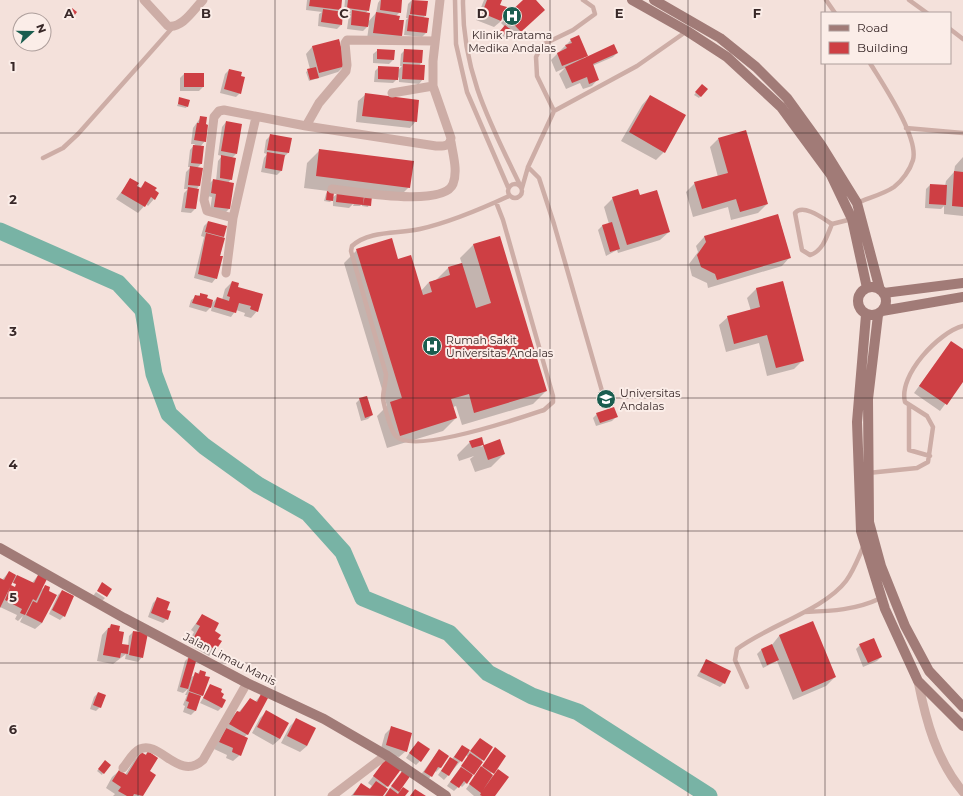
<svg xmlns="http://www.w3.org/2000/svg" width="963" height="796" viewBox="0 0 963 796" font-family="Montserrat,sans-serif">
<rect width="100%" height="100%" fill="#f4e1db"/>
<path fill="#0003" fill-rule="evenodd" d="M307 0H341L340 9 337 12 341 25 337 29 318 26 319 14 322 12 306 10Z
M345 0H370L368 10 366 13 368 22 376 13 378 3 380 0H392L400 12 396 16 398 20 403 21 401 36 394 42 367 39 369 25 363 31 347 29 349 15 351 13 344 12Z
M412 0 425 16 423 18 426 33 422 37 404 35 406 20 408 18H406L408 4Z
M484 0H501L499 5 506 8 500 22 494 27 476 20Z
M525 0H535L544 9 514 37 511 34 507 39 499 33 505 27 501 23Z
M70 11 75 12 71 17 68 14Z
M338 40 345 65 338 72 309 81 306 72 310 69 306 54 312 47Z
M571 40 586 55 581 61 613 45 617 53 613 57 592 66 598 79 592 86 583 89 580 83 566 89 559 74 565 68 556 72 551 60Z
M378 50 394 59 389 64 373 63V54Z
M405 50 421 63 419 66 423 79 419 84 399 82V77L393 83 374 82 375 71 379 67 398 70 402 66H400L401 54Z
M229 70 240 93 236 97 220 93 225 74Z
M184 74 203 87 199 91H180V78Z
M702 85 707 89 699 98 694 95Z
M365 95 416 121 410 128 356 122 358 101Z
M650 96 664 152 656 160 621 141 642 105Z
M180 99 187 106 186 108 177 106Z
M201 117 205 141 200 147 201 164 197 168 201 169 199 186 196 190H197L195 209 191 213 181 212 184 193 188 189H184L186 172 191 167H188L190 150 195 144H191L193 128Z
M226 122 236 154 232 158 231 179 228 183 229 209 225 213 210 210 212 197 207 196 209 184 213 180 216 181 218 161 222 156 218 155 222 127Z
M270 136 288 153 284 157 281 171 277 175 261 172 264 158 267 154 264 153 266 140Z
M718 139 767 204 758 213 731 220 728 207 693 217 686 192 695 183 718 177 710 147Z
M320 150 409 187 396 200 371 197 368 207 362 206V204L360 206H353L354 203 349 208 333 206V199L330 202 324 201 326 194 328 191 304 188 307 163ZM333 192 338 193 332 198Z
M963 157V216L944 214V206L941 209 925 208 926 189 930 185 945 186 946 181 954 172 955 166Z
M131 179 139 189 146 182 154 191V199L148 206 146 204 138 213 116 199Z
M639 197 669 232 660 240 618 253 617 250 606 256 598 230 602 226 609 224 604 207 613 198Z
M778 215 790 257 782 266 708 288 707 283 692 276 689 264 698 252 696 246 704 237Z
M208 222 224 237 216 278 212 283 194 278 204 237 201 236 204 226Z
M499 237 546 391 533 404 462 425 456 406 453 407 456 418 443 431 387 448 377 416 387 406 344 263 357 250 397 260 421 291 429 282 436 280 448 268 462 264 460 258 473 245Z
M232 282 257 311 251 318 244 316 245 313 236 310 231 317 211 311 212 306 206 312 189 307 191 300 201 294 211 304 217 298 222 300 225 289Z
M783 282 803 360 794 369 767 376 759 343 726 352 719 325 728 317 751 311 747 298 756 289Z
M951 342 963 350V380L940 411 914 393Z
M360 399 372 415 368 419 361 421 356 403Z
M597 414 616 417 612 421 596 426 593 418Z
M499 441 504 454 491 467 475 472 470 459 474 456 459 461 457 455 470 442 483 444 480 447Z
M9 572 32 583 39 574 40 591 46 586 42 623 35 629 20 622 23 616 18 621 15 619 17 615 0 607V579L2 580ZM11 582 17 584 15 588 9 586Z
M62 591 64 616 60 620 49 614 58 595Z
M96 592 105 598 102 601 93 596Z
M157 599 166 611 167 619 163 623 148 617 153 603Z
M202 615 217 639 216 649 209 656 188 644 194 632 191 630Z
M812 622 835 677 826 686 793 700 777 661 763 668 757 654 761 650 771 646 779 636Z
M111 625 118 632 121 645 128 646 129 636 133 632 142 657 138 662 125 659 126 654 113 664 97 661 102 635Z
M860 645 881 657 877 661 863 667 856 649Z
M189 657 190 678 201 671 204 694 199 698 195 711 191 715 183 712 185 706 183 705 187 695H185L188 689 183 693 177 691 185 661Z
M706 660 724 683 720 687 697 676Z
M211 685 220 693 222 707 218 711 200 703Z
M98 693 100 707 96 711 90 709 94 697Z
M261 695 248 734 244 737 240 755 233 761 226 758 227 755 214 749 230 718 237 712 238 713 250 699 255 702Z
M266 712 280 739 273 745 252 733 260 718Z
M296 720 307 746 300 752 281 743 290 726Z
M391 728 406 751 399 757 380 752 385 734Z
M480 739 492 747 466 783 462 787 460 785 454 791 447 786 468 757 466 755 444 780 438 775 447 762 451 758 452 759 462 746 470 752Z
M414 746 420 761 416 765 406 758Z
M495 749 491 775 493 776 494 796H474L466 789Z
M439 750 448 756 440 768 436 772 435 771 427 781 420 776Z
M148 752 149 772 155 775 142 796H113L115 794 106 788 112 777 119 771 125 775 135 759 142 753 145 755Z
M387 759V786L382 796H351L361 784 369 789 372 786 368 783Z
M104 763 103 773 102 775 97 771Z
M403 771 409 775 397 793 403 788 404 796H384Z"/>
<g fill="none" stroke-linecap="round" stroke-linejoin="round">
<path stroke="#78b3a5" stroke-width="17" d="M0 231 118 283 143 310 154 374 169 414 204 446 258 485 308 513 343 552 363 598 449 633 488 673 532 696 578 712 709 796"/>
</g>
<path fill="#ce3f44" d="M310 0H342L341 10 309 6Z
M348 0H371L369 11 347 8Z
M381 0H402L401 13 380 10Z
M412 0 428 1 426 16 410 14Z
M487 0H502L500 5 507 7 501 21 482 13Z
M523 0H536L545 10 521 32 506 16Z
M72 8 77 12 74 16 69 12Z
M323 9 343 12 342 25 321 22Z
M352 10 370 13 368 27 351 25Z
M376 12 400 16 399 20H404L402 36 373 33Z
M409 15 429 18 427 33 407 31Z
M505 25 514 32 509 38 500 31Z
M579 35 588 56 562 66 557 53 567 48 565 45 572 43 570 39Z
M339 39 346 66 319 73 312 46Z
M614 44 618 53 593 64 599 80 589 84 587 77 572 83 565 67Z
M377 49 395 50 394 60 377 59Z
M404 49 423 50 422 63 403 62Z
M403 64 425 65 424 80 402 79Z
M378 66 399 67 398 80 378 79Z
M316 67 319 78 310 80 307 69Z
M229 69 242 72 241 76 245 77 241 94 224 89Z
M184 73H204V87H184Z
M702 84 708 89 701 97 695 92Z
M365 93 419 100 417 122 362 116Z
M650 95 686 115 665 153 629 132Z
M179 97 190 100 188 107 178 104Z
M200 116 207 117 206 124 208 125 206 142 194 140 197 123H199Z
M226 121 242 124 237 154 221 151Z
M746 130 768 204 740 212 736 199 702 209 694 182 728 173 718 138Z
M270 134 292 138 289 153 267 150Z
M193 145 204 146 202 164 191 163Z
M319 149 414 161 410 188 316 176Z
M267 152 285 155 282 171 265 168Z
M221 155 236 158 232 180 220 178Z
M190 166 203 168 200 186 188 185Z
M954 171 963 172V207L952 206Z
M130 178 139 183 137 186 141 188 145 181 157 188 155 190 159 193 155 200 151 197 145 207 121 193Z
M213 179 234 183 230 209 214 207 216 194 211 193Z
M930 184 947 185 946 205 929 204Z
M188 187 199 189 196 209 185 208Z
M638 189 640 195 657 190 670 232 627 245 612 197Z
M327 191 334 192 333 201 326 200Z
M337 192 364 196 363 205 336 202Z
M365 195 372 196 371 206 363 205Z
M778 214 791 258 717 280 715 274 701 267 697 255 706 242 704 236Z
M208 221 227 226 224 237 205 232Z
M612 222 620 249 610 252 602 225Z
M206 233 225 238 220 256H223L217 279 198 274Z
M500 236 547 391 474 413 469 394 451 399 457 418 400 436 390 402 402 398 356 249 392 238 398 259 411 255 423 295 432 292 429 282 450 275 448 267 462 263 476 308 491 303 473 244Z
M232 281 239 283 238 287 263 294 258 312 250 309 251 306 239 303 236 313 214 307 217 297 229 301 230 297 227 296Z
M783 281 804 361 776 368 767 335 734 344 727 316 760 307 756 288Z
M200 293 208 295 207 298 213 300 211 308 192 303 195 295 200 296Z
M951 341 963 349V382L947 405 919 386Z
M367 396 373 415 365 418 359 398Z
M614 407 618 417 600 423 596 413Z
M482 437 484 445 500 439 505 454 488 460 483 445 472 448 469 441Z
M9 571 16 575 0 608V578L4 580Z
M39 573 48 577 36 601 33 599 25 615 20 613 22 609 5 600 11 585 15 587 16 584 13 583 17 575 34 583Z
M102 582 112 589 107 597 97 591Z
M45 585 50 587 49 591 57 595 42 623 26 615 33 601 37 603Z
M62 590 74 596 65 617 52 610Z
M157 597 170 602 167 610 171 611 168 620 151 613Z
M202 614 219 623 215 631 221 635 218 639 222 641 216 650 194 637 200 626 196 624Z
M813 621 836 677 802 692 779 635Z
M111 624 120 626 119 631 124 632 122 644 129 645 128 654 121 653 120 658 103 655 108 628H110Z
M133 631 148 633 143 658 129 655Z
M874 638 882 657 868 663 859 644Z
M772 644 779 660 767 665 761 649Z
M189 656 197 658 188 689 180 687Z
M706 659 731 671 725 684 700 672Z
M200 670 206 672 205 676 210 677 203 696 189 691 195 672 199 674Z
M210 684 222 689 221 692 224 694 222 698 226 700 222 708 203 698Z
M98 692 106 695 101 708 93 705Z
M189 692 201 696 196 711 187 708 189 702 186 701Z
M261 694 268 698 248 735 229 724 237 711 240 712 250 698 257 702Z
M266 710 289 723 280 739 257 727Z
M296 718 316 728 307 746 287 736Z
M391 726 412 733 407 752 386 745Z
M226 728 248 738 241 756 232 752 233 748 219 742Z
M480 738 493 747 484 761 470 751Z
M418 741 430 749 421 762 409 753Z
M462 745 470 750 462 762 454 757Z
M495 747 506 756 494 774 482 766Z
M439 749 449 756 441 768 438 767 432 777 424 772Z
M148 751 158 758 150 771 156 775 143 796 134 794 133 796H127L118 791 121 787 112 781 119 770 127 775 141 752 146 755Z
M470 753 483 762 474 775 461 766Z
M387 757 402 768 388 787 373 776Z
M450 757 458 762 449 776 441 771Z
M105 760 111 765 104 774 98 769Z
M481 766 493 775 483 790 498 769 509 777 495 796H482L480 795 481 793 469 784Z
M461 767 473 775 467 784 464 781 459 788 450 782Z
M403 770 411 775 399 792 391 786Z
M376 781 388 789 383 796 353 795 361 783 370 789Z
M403 787 409 791 405 796H385L390 788 398 794Z
M415 789 426 796H410Z"/>
<g fill="none" stroke-linecap="round" stroke-linejoin="round">
<path stroke="#cdada6" stroke-width="4.5" d="M455 0 456 44 467 92 508 187
M463 0C462 72 490 123 520 185
M826 0 835 13
M909 0 927 13
M950 29 963 39
M554 111 537 76 536 57 542 45 573 30 595 14 593 7 583 0
M906 128 963 133
M43 158 63 148 78 134 173 27
M528 167 539 178 554 224 602 391
M508 191a7 7 0 1 1 14 0a7 7 0 1 1-14 0Z
M522 188 528 167 554 111 637 66 687 31
M496 202 503 220 553 396V402L544 410C520 418 413 455 396 436 391 432 384 405 383 399 383 390 386 383 386 374L351 251 352 246C369 230 399 234 420 229 451 222 481 209 509 196
M857 203C868 198 884 194 894 187 902 181 910 170 913 160 919 137 882 83 870 63
M832 224C827 236 823 251 810 255L802 250 795 213C803 203 824 219 832 224L852 219
M909 406V450L930 456
M868 473 917 468 928 462 933 427 927 416 905 402C898 375 939 332 963 326
M805 612C832 611 856 610 881 598
M747 687 735 660 737 649C767 626 824 610 846 581 854 570 859 556 864 545"/>
<path stroke="#cdada6" stroke-width="9" d="M144 0 168 26C182 29 194 9 203 0
M392 93 433 86
M306 126 319 103 346 71 347 65 345 43 347 40 435 41
M332 189C354 191 443 208 453 184 458 171 453 155 451 142
M233 218 207 211 204 200 214 117 219 111 224 110 306 126 436 146C443 146 450 147 451 138L433 86V61L440 0
M226 273 233 218 256 117
M918 681C926 721 936 759 963 792
M123 768C128 762 133 752 140 749 160 740 179 782 203 760L247 683
M332 796 386 755"/>
<path stroke="#a17b77" stroke-width="10" d="M632 0 687 31 727 57 781 107 831 175 852 219 867 288
M654 0 720 38 756 67 787 98 821 145 857 203 880 290
M858 301a14 14 0 1 1 28 0a14 14 0 1 1-28 0Z
M884 293 963 283
M882 311 963 297
M866 315 857 422 861 531 885 609 918 681 963 726
M878 315 868 399 869 522 881 566 905 626 929 671 963 707
M0 548 124 618 247 683 324 719 386 755 446 796"/>
</g>
<path fill="none" stroke="#382828" stroke-width="1" stroke-opacity="0.55" d="M138 0V796M275 0V796M413 0V796M550 0V796M688 0V796M825 0V13M825 63V796M0 133H963M0 265H963M0 398H963M0 531H963M0 663H963"/>
<defs>
<g id="hospital-disc" transform="scale(1)"><circle r="9.5" fill="#1a5d4f" stroke="#fbede8"/><path d="M-5-5h3v3.5h4V-5h3V5h-3V1.5h-4V5h-3Z" fill="#fff"/></g>
<g id="university-disc" transform="scale(1)"><circle r="9.5" fill="#1a5d4f" stroke="#fbede8"/><path d="M0-5L7-2L0 1L-7-2ZM-4 1L0 2.5L4 1V4Q0 6-4 4Z" fill="#fff"/></g>
</defs>
<g fill-rule="evenodd">
<use href="#hospital-disc" x="512" y="16"/>
<use href="#hospital-disc" x="432" y="346"/>
<use href="#university-disc" x="606" y="399"/>
</g>
<g text-anchor="middle" stroke-width="4" stroke-linejoin="round" paint-order="stroke">
<g font-size="11" fill="#382828" stroke="#fbede8" text-anchor="start">
<text x="512" y="39" text-anchor="middle">Klinik Pratama<tspan x="512" dy="13">Medika Andalas</tspan></text>
<text x="446" y="344">Rumah Sakit<tspan x="446" dy="13">Universitas Andalas</tspan></text>
<text x="620" y="397">Universitas<tspan x="620" dy="13">Andalas</tspan></text>
</g>
<g font-size="11" fill="#382828" stroke="#fbede8">
<text transform="translate(230 659) rotate(27)" y="4">Jalan Limau Manis</text>
</g>
</g>
<g font-size="13" text-anchor="middle" font-weight="bold" fill="#382828" stroke="#fbede8" stroke-width="4" stroke-linejoin="round" paint-order="stroke">
<text x="69" y="18">A</text>
<text x="206" y="18">B</text>
<text x="344" y="18">C</text>
<text x="482" y="18">D</text>
<text x="619" y="18">E</text>
<text x="757" y="18">F</text>
<text x="13" y="71">1</text>
<text x="13" y="204">2</text>
<text x="13" y="336">3</text>
<text x="13" y="469">4</text>
<text x="13" y="602">5</text>
<text x="13" y="734">6</text>
</g>
<rect x="821" y="12" width="130" height="52" fill="#fbede8" stroke="#ad9e9b"/>
<rect x="829" y="25" width="20" height="6" fill="#a17b77" stroke="#ad9e9b"/>
<text x="857" y="32" font-size="12" fill="#382828">Road</text>
<rect x="829" y="42" width="20" height="12" fill="#ce3f44" stroke="#ad9e9b"/>
<text x="857" y="52" font-size="12" fill="#382828">Building</text>
<g transform="translate(32 32) rotate(69)"><circle r="19" fill="#fbede8" stroke="#ad9e9b"/>
<path d="M0-3L7 15L0 10L-7 15Z" fill="#1a5d4f"/>
<text y="-6" font-size="11" font-weight="bold" text-anchor="middle" fill="#382828">N</text>
</g>
</svg>
